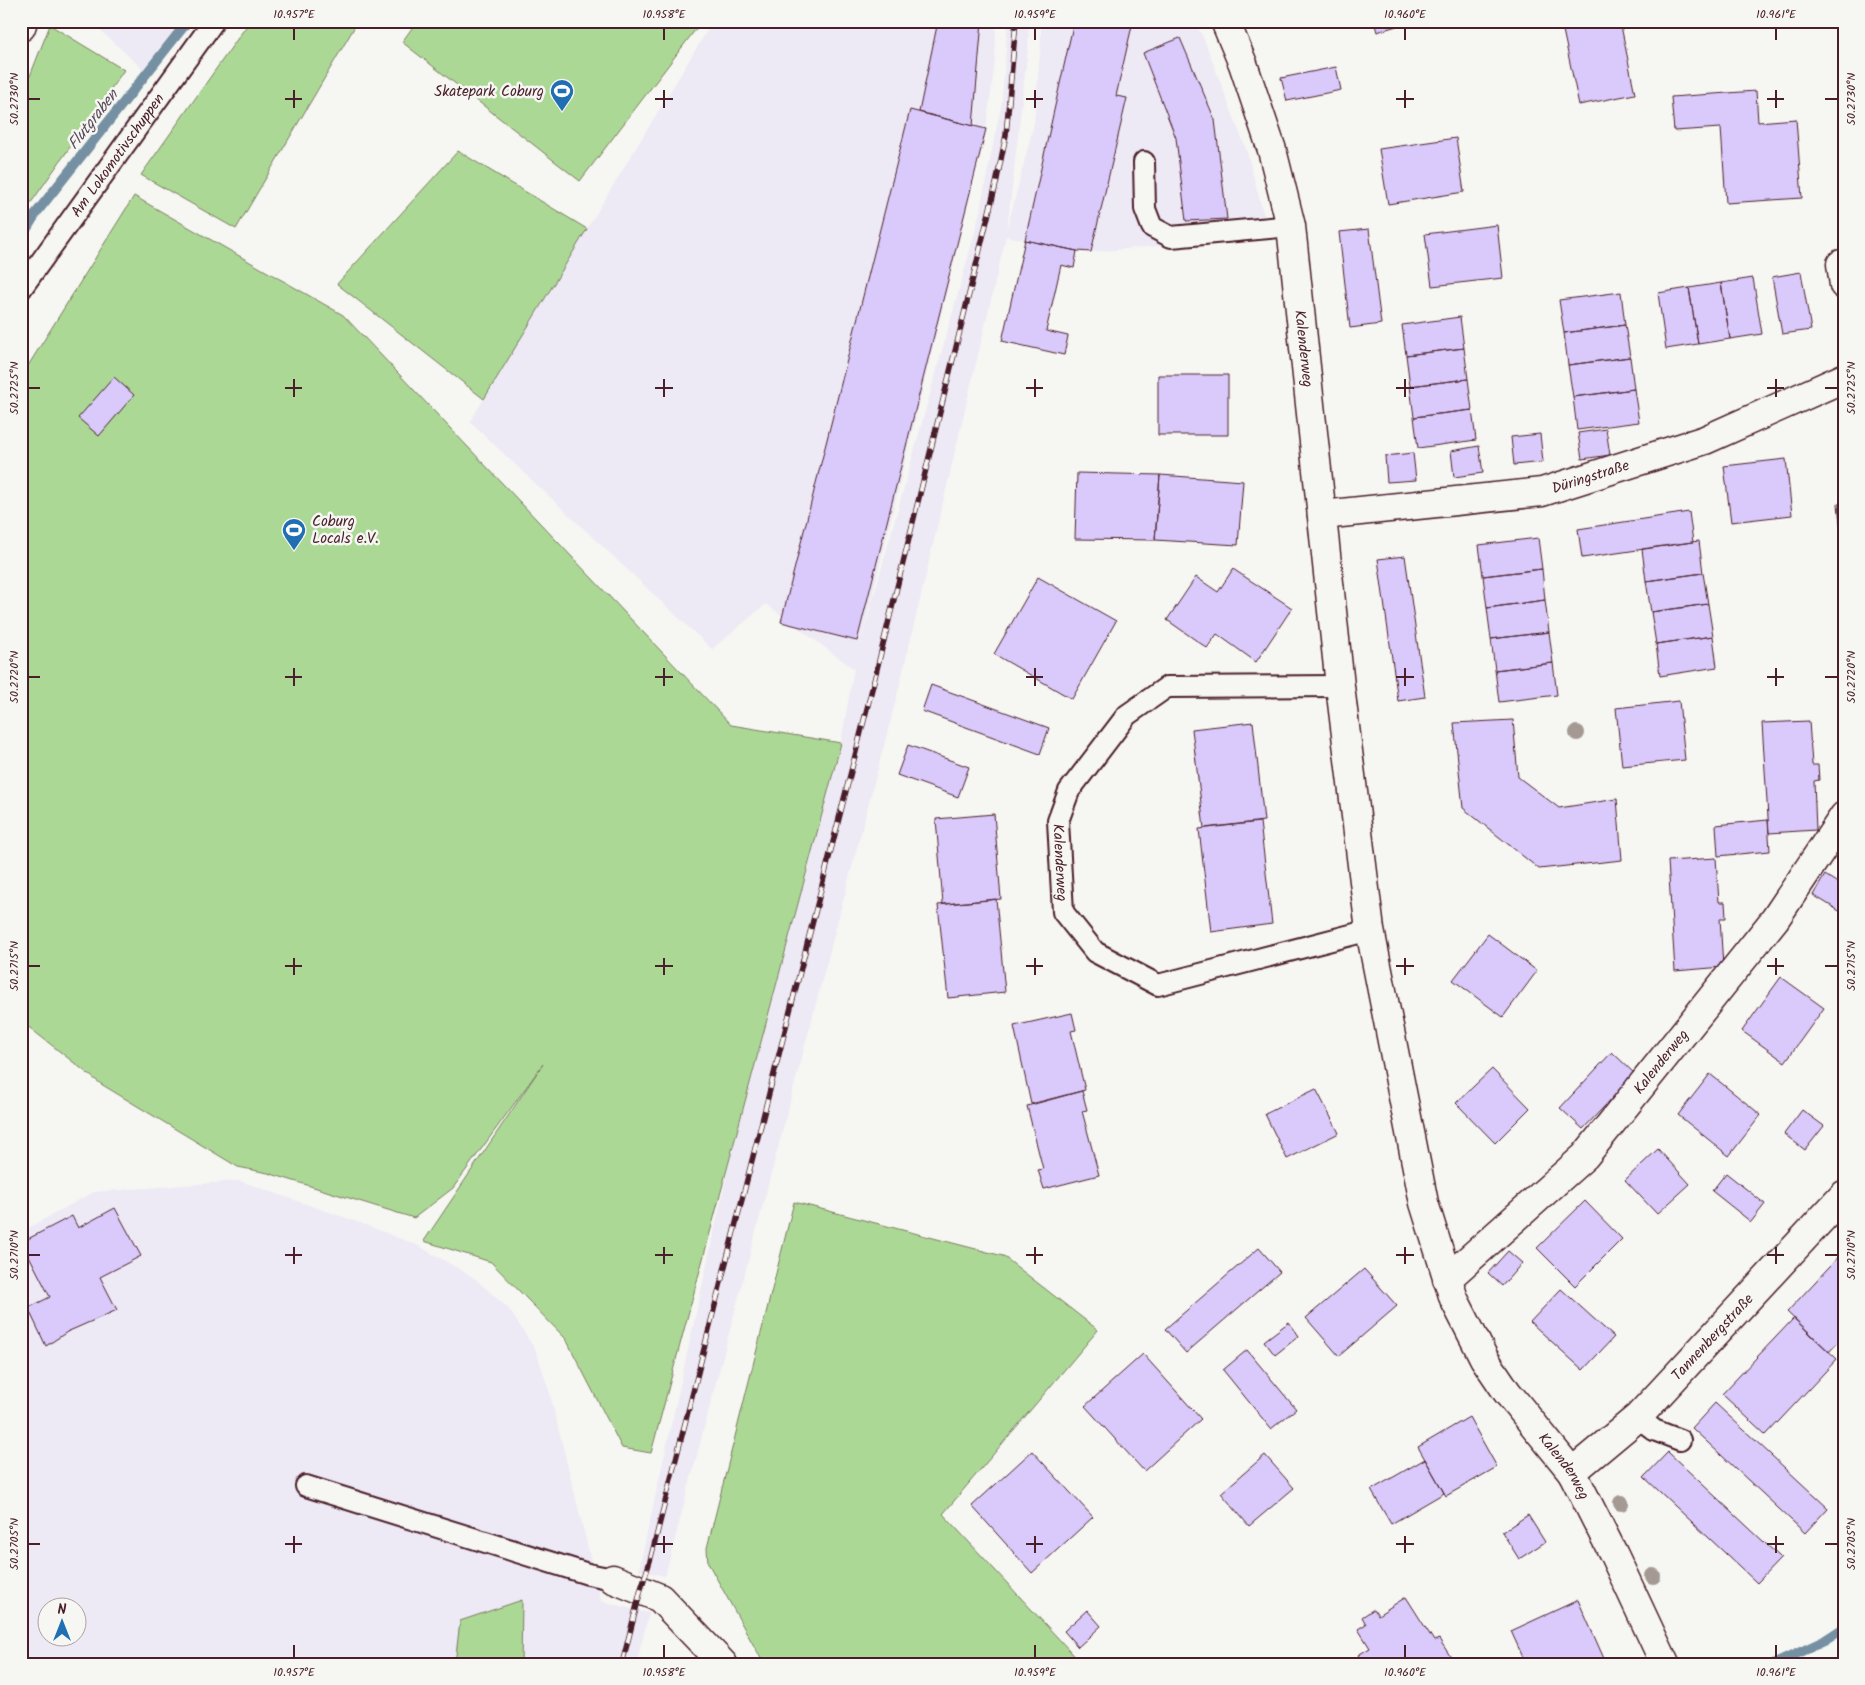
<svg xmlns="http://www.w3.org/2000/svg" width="1865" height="1685" viewBox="0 0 1865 1685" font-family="Kalam,sans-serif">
<rect width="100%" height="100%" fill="#f6f6f2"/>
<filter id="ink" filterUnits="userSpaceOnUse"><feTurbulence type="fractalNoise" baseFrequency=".02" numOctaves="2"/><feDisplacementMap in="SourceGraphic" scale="10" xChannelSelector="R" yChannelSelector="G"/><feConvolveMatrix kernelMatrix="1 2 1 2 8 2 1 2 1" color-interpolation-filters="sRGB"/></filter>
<g filter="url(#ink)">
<path fill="#ede9f5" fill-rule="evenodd" d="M90 21H181L143 69Z
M713 21H996L995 60 986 129 860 646 977 225 1002 101 1008 21H1029L1028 47 1007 230 1034 124 1041 42V21H1194L1203 37 1247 152 1269 236 1091 252 1077 251 1006 236 899 688 665 1576 639 1570 731 1156 841 743 854 669 766 604 712 649 470 422Z
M240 1181 360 1223 419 1246 474 1278 508 1308 536 1351 549 1391 601 1601 649 1613 636 1664H21V1232L94 1192ZM48 1608H78V1638H48Z"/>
<path fill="#acd896" stroke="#7b7c60" d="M250 21H358L236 229 141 175Z
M417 21H702L580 181 402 42Z
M50 25 124 70 21 217V99Z
M458 151 587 229 484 399 337 284Z
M134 196 343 315 731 725 841 743 651 1453 622 1448 566 1339 491 1262 424 1241 543 1064 453 1188 414 1218 268 1173 238 1167 101 1084 21 1021V377Z
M794 1202 1003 1256 1098 1330 943 1514 1082 1664H764L708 1563 707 1548Z
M522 1600 521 1664H455L460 1621Z"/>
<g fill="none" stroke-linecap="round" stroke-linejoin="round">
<path stroke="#7490a2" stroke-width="10" d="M21 238 37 212 188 21
M1775 1664 1824 1641 1844 1628"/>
</g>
<path fill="#d9cafb" stroke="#4a1f2b" d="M938 21H982L973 126 919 112Z
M1074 21H1133L1116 96 1127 98 1091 252 1077 251 1025 240Z
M1374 21H1413L1377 32Z
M1561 21H1620L1635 94 1579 105Z
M1180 38 1215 120 1227 219 1186 221 1176 138 1143 53Z
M1336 67 1341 90 1287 101 1281 78Z
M1756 91 1758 122 1796 119 1802 198 1726 203 1721 128 1674 131 1671 97Z
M910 110 986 129 857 641 781 622Z
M1456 138 1464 192 1388 204 1379 149Z
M1497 225 1503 278 1432 286 1425 234Z
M1369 229 1381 324 1350 328 1339 232Z
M1025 240 1077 251 1074 268 1061 265 1046 331 1068 336 1064 355 1002 341Z
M1801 272 1811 330 1782 334 1772 277Z
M1753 278 1762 334 1730 339 1721 283Z
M1721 283 1730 339 1698 344 1689 288Z
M1689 288 1698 344 1666 349 1658 293Z
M1621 292 1625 325 1564 333 1559 300Z
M1460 317 1464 348 1406 355 1402 325Z
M1625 325 1630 357 1568 365 1564 333Z
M1464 348 1468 379 1410 386 1406 355Z
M1630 357 1634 389 1573 397 1568 365Z
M1158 375H1228V435H1158Z
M114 377 134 395 99 436 78 418Z
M1468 379 1472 410 1414 417 1410 386Z
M1634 389 1639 422 1577 430 1573 397Z
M1472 410 1476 440 1418 448 1414 417Z
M1606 429 1610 455 1582 459 1578 433Z
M1540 434 1543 462 1514 465 1511 437Z
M1479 446 1483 473 1454 477 1451 451Z
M1413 453 1416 480 1387 482 1385 456Z
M1786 459 1792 515 1731 522 1724 466Z
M1077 473 1160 475 1155 540 1075 539Z
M1160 475 1243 481 1238 545 1155 540Z
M1844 503V561L1838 504Z
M1689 512 1693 542 1582 558 1578 529Z
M1538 538 1542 569 1483 576 1479 545Z
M1699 541 1703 573 1646 581 1642 549Z
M1405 556 1425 697 1398 701 1378 559Z
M1233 569 1292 608 1256 662 1217 634 1207 648 1167 620 1196 577 1218 592Z
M1542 569 1545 600 1487 608 1483 576Z
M1703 573 1708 604 1651 612 1646 581Z
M1038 577 1116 621 1072 699 994 654Z
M1545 600 1549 632 1491 639 1487 608Z
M1708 604 1713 636 1656 644 1651 612Z
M1549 632 1553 663 1495 670 1491 639Z
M1713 636 1717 667 1660 676 1656 644Z
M1553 663 1557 695 1499 702 1495 670Z
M931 685 1049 728 1040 754 922 711Z
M1679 701 1685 760 1622 766 1616 708Z
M1513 720 1518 777 1559 808 1617 799 1622 860 1539 869 1463 808 1454 723Z
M1809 721 1812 765H1818L1819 780 1814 781 1816 830 1769 833 1762 723Z
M1253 722 1264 821 1204 828 1192 729Z
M908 745 969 767 958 797 897 775Z
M994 814 1001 899 943 904 936 819Z
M1768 820 1770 851 1718 856 1716 825Z
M1260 822 1272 924 1211 932 1199 829Z
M1716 858 1719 902H1725L1726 918H1720L1723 967 1675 971 1668 861Z
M1825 875 1844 887V909L1841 912 1813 895Z
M996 899 1005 992 948 998 938 905Z
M1488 934 1537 971 1503 1017 1453 980Z
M1781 977 1824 1008 1785 1062 1742 1031Z
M1072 1013 1076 1030 1071 1031 1085 1090 1031 1104 1014 1026Z
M1612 1052 1635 1074 1583 1129 1560 1108Z
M1492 1069 1530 1108 1495 1143 1456 1103Z
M1710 1074 1761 1115 1729 1156 1678 1115Z
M1316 1089 1339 1133 1287 1159 1265 1114Z
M1082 1091 1087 1110 1082 1111 1099 1175 1044 1189 1038 1170 1043 1169 1027 1106Z
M1802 1110 1824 1126 1805 1150 1784 1134Z
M1658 1149 1690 1184 1657 1214 1625 1180Z
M1726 1173 1765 1204 1751 1222 1712 1191Z
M1585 1201 1622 1239 1575 1286 1537 1248Z
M115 1208 141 1256 100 1277 117 1310 67 1332 46 1346 28 1308 50 1297 22 1242 72 1216 78 1228Z
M1259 1248 1280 1272 1186 1353 1165 1329Z
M1508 1251 1522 1263 1502 1286 1488 1273Z
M1844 1251V1336L1829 1352 1787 1312Z
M1364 1269 1397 1306 1339 1356 1306 1318Z
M1561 1289 1614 1337 1583 1370 1530 1322Z
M1794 1318 1837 1359 1766 1435 1722 1394Z
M1289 1322 1299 1336 1275 1355 1264 1341Z
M1247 1350 1296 1409 1271 1429 1223 1370Z
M1143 1354 1201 1419 1144 1471 1085 1406Z
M1715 1403 1828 1508 1805 1533 1692 1428Z
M1469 1417 1497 1467 1446 1496 1418 1447Z
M1032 1451 1093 1517 1032 1573 972 1506Z
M1668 1452 1781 1558 1757 1583 1644 1477Z
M1265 1455 1294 1488 1249 1526 1221 1493Z
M1425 1459 1444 1493 1391 1524 1371 1490Z
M1528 1515 1545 1542 1519 1559 1502 1532Z
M1406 1597 1434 1641 1439 1639 1452 1659 1442 1664H1363L1358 1655 1370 1648 1358 1629 1366 1624 1362 1617 1374 1609 1378 1615Z
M1578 1600 1606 1663 1526 1664 1511 1631Z
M1087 1610 1101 1626 1078 1647 1064 1631Z"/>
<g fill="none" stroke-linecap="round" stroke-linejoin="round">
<g stroke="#4a1f2b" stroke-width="24">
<g id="lane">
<path d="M1144 162 1145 209 1152 227 1171 237 1291 226"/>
<path id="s1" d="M21 289 214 21"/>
<path id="s2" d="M1340 686 1167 687 1127 715 1069 791 1058 821 1063 912 1095 952 1158 985 1370 930"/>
<path d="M1638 1417 1654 1430 1680 1440"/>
<path d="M306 1486 588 1574 613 1579"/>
</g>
</g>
<g stroke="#4a1f2b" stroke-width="31">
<g id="street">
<path id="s3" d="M1225 21 1243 64 1272 150 1291 226 1340 686 1370 930 1424 1203 1454 1299 1484 1358 1507 1392 1572 1472 1614 1555 1665 1664"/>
<path d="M1841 264 1844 285"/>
<path id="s4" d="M1322 515 1542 492 1705 440 1844 378"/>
<path id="s5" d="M1447 1279 1585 1156 1775 919 1844 816"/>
<path id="s6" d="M1572 1472 1638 1417 1844 1195"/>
<path d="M613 1579 660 1598 723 1664"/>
</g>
</g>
<g stroke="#4a1f2b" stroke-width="31">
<path id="highway" d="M21 27 23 21"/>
</g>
<use href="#lane" stroke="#f6f6f2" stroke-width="20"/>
<use href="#street" stroke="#f6f6f2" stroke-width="28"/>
<use href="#highway" stroke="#f6f6f2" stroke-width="28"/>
<g stroke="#4a1f2b" stroke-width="5.5">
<path id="rail" d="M622 1664 641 1589 650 1561 874 681 996 184 1006 135 1016 21"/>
</g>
<use href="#rail" stroke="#f6f6f2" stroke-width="4" stroke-dasharray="11" stroke-linecap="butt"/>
</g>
<g fill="#a59993">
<circle cx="1577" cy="733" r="8"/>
<circle cx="1621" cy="1503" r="8"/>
<circle cx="1653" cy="1576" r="8"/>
</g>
</g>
<path fill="none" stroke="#4a1f2b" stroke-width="2" d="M294 28V40M664 28V40M1035 28V40M1405 28V40M1776 28V40M294 90V108M664 90V108M1035 90V108M1405 90V108M1776 90V108M28 99H40M285 99H302M655 99H673M1026 99H1043M1396 99H1414M1767 99H1784M1825 99H1838M294 379V397M664 379V397M1035 379V397M1405 379V397M1776 379V397M28 388H40M285 388H302M655 388H673M1026 388H1043M1396 388H1414M1767 388H1784M1825 388H1838M294 668V686M664 668V686M1035 668V686M1405 668V686M1776 668V686M28 677H40M285 677H302M655 677H673M1026 677H1043M1396 677H1414M1767 677H1784M1825 677H1838M294 958V975M664 958V975M1035 958V975M1405 958V975M1776 958V975M28 966H40M285 966H302M655 966H673M1026 966H1043M1396 966H1414M1767 966H1784M1825 966H1838M294 1247V1264M664 1247V1264M1035 1247V1264M1405 1247V1264M1776 1247V1264M28 1255H40M285 1255H302M655 1255H673M1026 1255H1043M1396 1255H1414M1767 1255H1784M1825 1255H1838M294 1536V1553M664 1536V1553M1035 1536V1553M1405 1536V1553M1776 1536V1553M28 1544H40M285 1544H302M655 1544H673M1026 1544H1043M1396 1544H1414M1767 1544H1784M1825 1544H1838M294 1645V1658M664 1645V1658M1035 1645V1658M1405 1645V1658M1776 1645V1658"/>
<defs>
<g id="stadium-pin" transform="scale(1.25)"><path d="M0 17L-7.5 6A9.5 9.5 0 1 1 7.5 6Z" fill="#1f6fb2" stroke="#f6f6f2"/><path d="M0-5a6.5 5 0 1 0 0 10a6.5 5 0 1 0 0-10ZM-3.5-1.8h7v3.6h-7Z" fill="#fff"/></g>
</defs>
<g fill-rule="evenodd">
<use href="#stadium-pin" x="562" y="91"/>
<use href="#stadium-pin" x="294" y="530"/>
</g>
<g text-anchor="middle" stroke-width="5" stroke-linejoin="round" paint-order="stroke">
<g font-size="15" fill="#4a1f2b" stroke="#f6f6f2" text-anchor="end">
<text x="544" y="96">Skatepark Coburg</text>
<text x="312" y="526" text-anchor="start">Coburg<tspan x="312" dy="17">Locals e.V.</tspan></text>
</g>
<g font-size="15" fill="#4a1f2b" stroke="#f6f6f2">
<text dy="5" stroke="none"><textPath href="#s1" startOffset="165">Am Lokomotivschuppen</textPath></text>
<text dy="5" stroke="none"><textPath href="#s3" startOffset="339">Kalenderweg</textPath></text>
<text dy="5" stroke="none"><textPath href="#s4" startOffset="272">Düringstraße</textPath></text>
<text dy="5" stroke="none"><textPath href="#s2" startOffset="391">Kalenderweg</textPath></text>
<text dy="5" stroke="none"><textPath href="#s5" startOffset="306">Kalenderweg</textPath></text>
<text dy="5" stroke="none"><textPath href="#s6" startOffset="195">Tannenbergstraße</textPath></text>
<text dy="5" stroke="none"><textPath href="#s3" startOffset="1504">Kalenderweg</textPath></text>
</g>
<g font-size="16" font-style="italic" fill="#5c4e5c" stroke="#f6f6f2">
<text transform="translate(92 119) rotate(-52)" y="6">Flutgraben</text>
</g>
</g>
<rect width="1865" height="1685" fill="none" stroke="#f6f6f2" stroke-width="55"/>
<g transform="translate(62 1622)"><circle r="24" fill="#f6f6f2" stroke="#b1a0a2"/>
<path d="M0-4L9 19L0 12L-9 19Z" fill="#1f6fb2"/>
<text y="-8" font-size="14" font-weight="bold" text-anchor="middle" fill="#4a1f2b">N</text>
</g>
<rect x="28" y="28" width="1810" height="1630" fill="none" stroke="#4a1f2b" stroke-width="2"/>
<g font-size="12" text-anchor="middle" fill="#4a1f2b">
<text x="294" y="18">10.957°E</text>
<text x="664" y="18">10.958°E</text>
<text x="1035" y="18">10.959°E</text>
<text x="1405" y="18">10.960°E</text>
<text x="1776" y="18">10.961°E</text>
<text transform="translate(14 99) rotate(-90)" y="4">50.2730°N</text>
<text transform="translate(1851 99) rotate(-90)" y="4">50.2730°N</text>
<text transform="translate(14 388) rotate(-90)" y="4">50.2725°N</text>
<text transform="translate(1851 388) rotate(-90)" y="4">50.2725°N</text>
<text transform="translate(14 677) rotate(-90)" y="4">50.2720°N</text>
<text transform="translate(1851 677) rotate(-90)" y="4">50.2720°N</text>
<text transform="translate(14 966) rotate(-90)" y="4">50.2715°N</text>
<text transform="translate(1851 966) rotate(-90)" y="4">50.2715°N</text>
<text transform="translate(14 1255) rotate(-90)" y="4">50.2710°N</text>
<text transform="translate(1851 1255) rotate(-90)" y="4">50.2710°N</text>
<text transform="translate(14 1544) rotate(-90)" y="4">50.2705°N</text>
<text transform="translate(1851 1544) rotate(-90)" y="4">50.2705°N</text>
<text x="294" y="1676">10.957°E</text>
<text x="664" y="1676">10.958°E</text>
<text x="1035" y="1676">10.959°E</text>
<text x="1405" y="1676">10.960°E</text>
<text x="1776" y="1676">10.961°E</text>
</g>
</svg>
